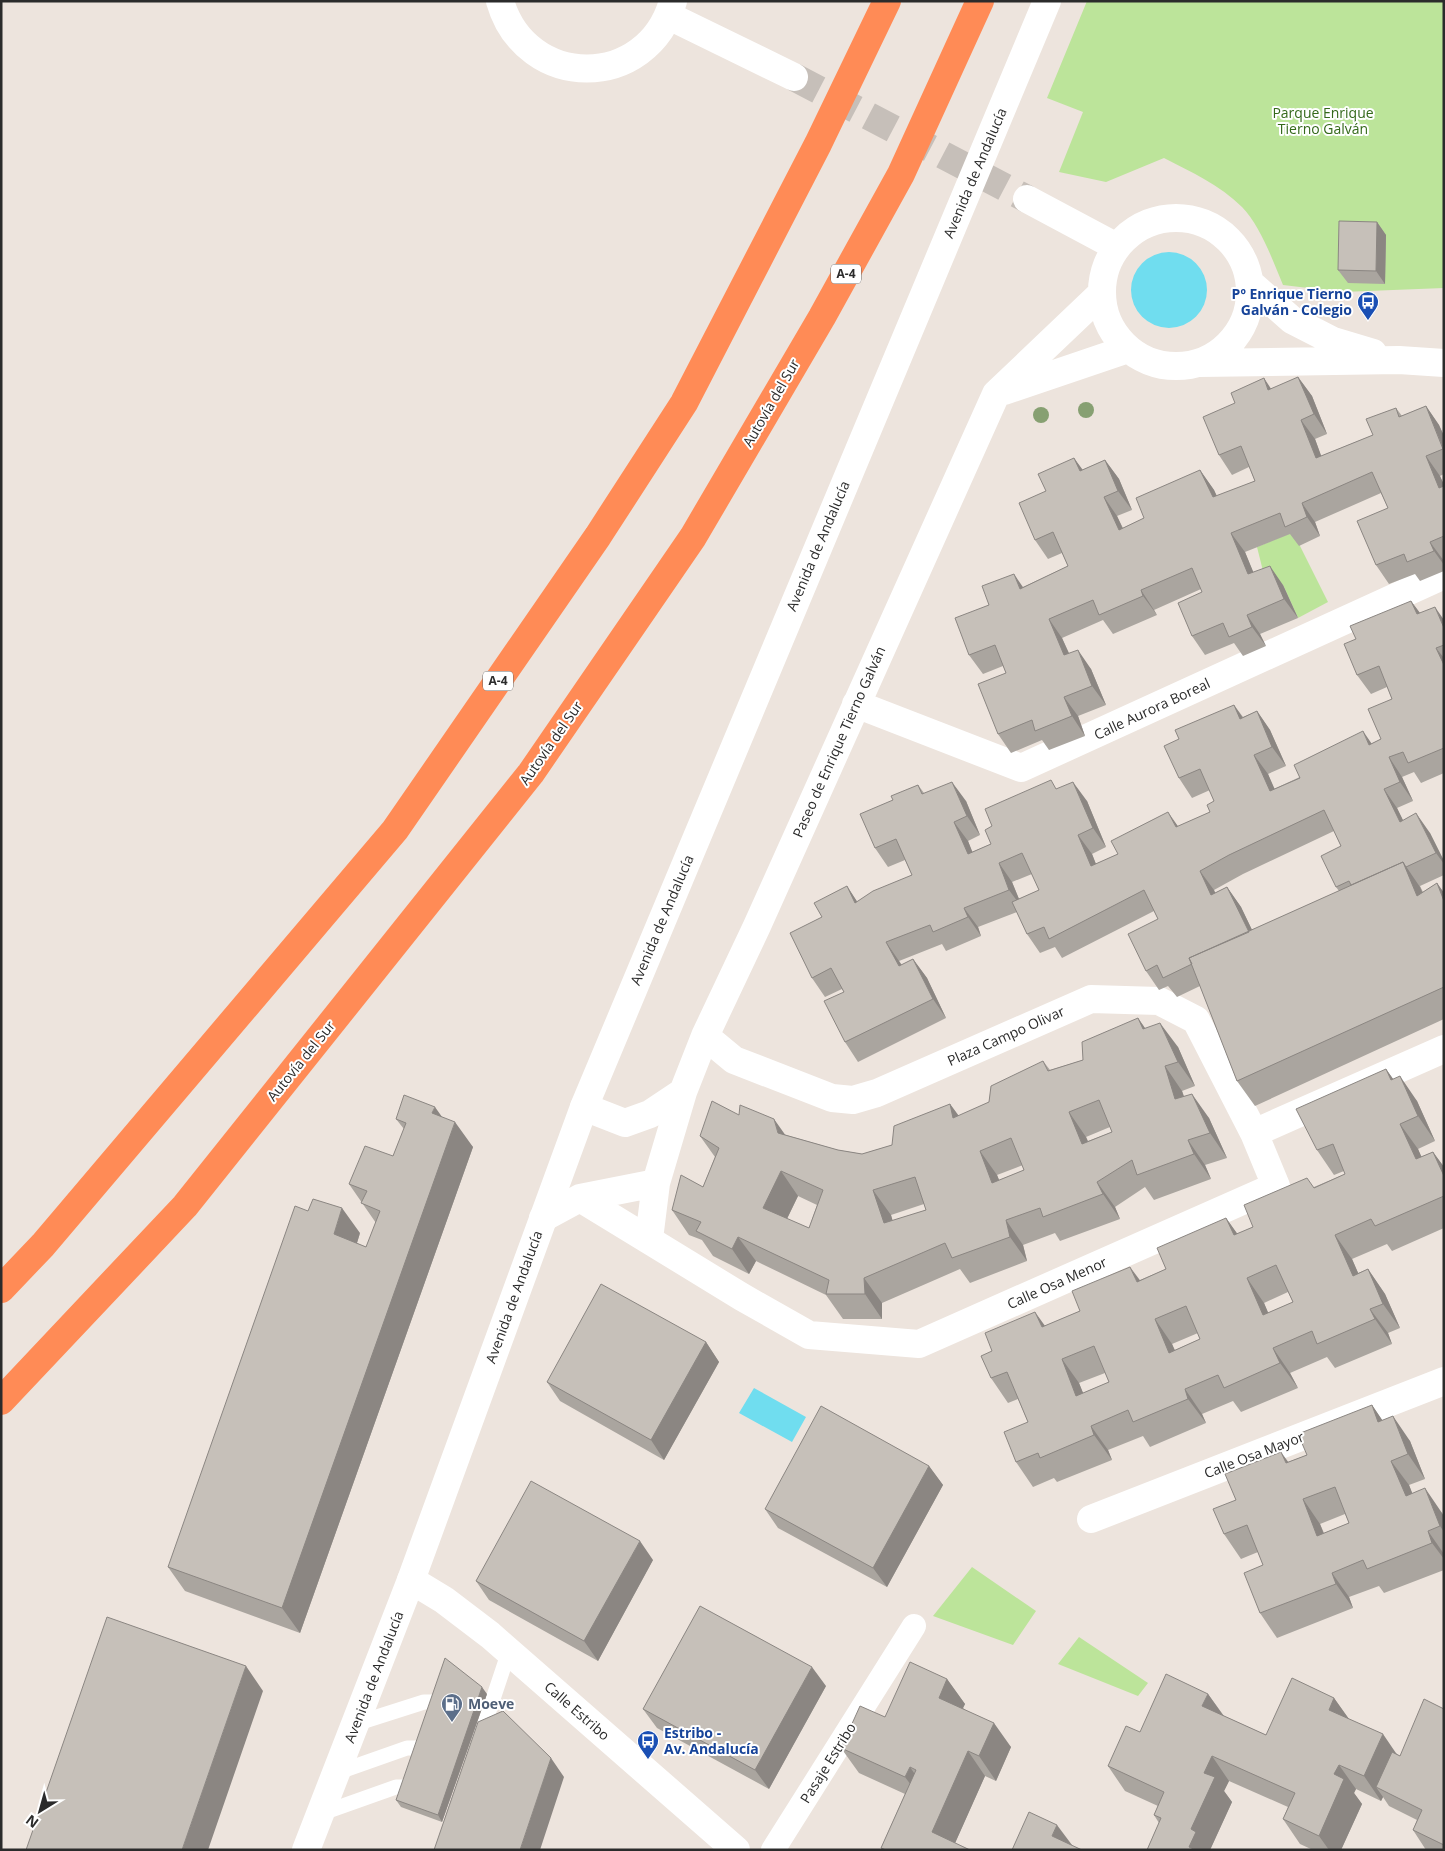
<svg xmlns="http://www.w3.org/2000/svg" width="1445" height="1851" viewBox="0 0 1445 1851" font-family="'Open Sans',sans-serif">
<rect width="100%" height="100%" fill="#ede4dd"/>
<path fill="#bce49a" d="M1087 1H1444V288L1342 292 1283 285C1273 261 1260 225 1242 207 1220 185 1191 172 1164 158L1106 182 1059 172 1083 112 1047 98Z
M1293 532 1328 602 1298 618 1283 585 1263 571 1257 547Z
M972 1567 1036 1611 1013 1645 933 1616Z
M1079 1637 1148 1683 1138 1696 1058 1664Z"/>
<path fill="#70ddef" d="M1131 290a38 38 0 1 1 76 0a38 38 0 1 1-76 0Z
M754 1388 806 1417 792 1442 739 1413Z"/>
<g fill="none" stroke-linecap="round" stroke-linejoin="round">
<path stroke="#c6bfb9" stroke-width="28" stroke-dasharray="28 14" stroke-linecap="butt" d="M794 77 1027 199"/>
<path stroke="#fff" stroke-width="15" d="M355 1724 424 1702H437
M480 1738 509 1651
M336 1773 407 1748H421
M320 1814 396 1787H408"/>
<path stroke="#fff" stroke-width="24" d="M773 1850 914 1626"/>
<path stroke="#fff" stroke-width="28" d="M500 1C526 91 648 91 673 1
M669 16 794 77
M1027 199 1117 247
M1102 292a74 74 0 1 1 148 0a74 74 0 1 1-148 0Z
M1250 283 1292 320 1333 341 1373 353
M1199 363 1399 360 1444 363
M1004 391 1128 349
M856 704 1021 768 1444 575
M705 1036 734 1060 832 1098 853 1100 877 1093 1091 999 1159 1001 1196 1020 1254 1133
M584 1107 625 1123 650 1114 683 1092
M580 1198 742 1297 809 1335 919 1344 1276 1186 1254 1133 1444 1049
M543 1218 580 1198 656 1183 683 1092 705 1036 757 926 996 394 1101 294
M649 1239 656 1183
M1091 1519 1444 1381
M411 1580 444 1600 490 1635 736 1850"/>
<path stroke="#fff" stroke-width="28" d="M306 1850 411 1580 584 1107 1047 1"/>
<path stroke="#ff8b56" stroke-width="28" d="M1 1289 43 1245 395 830 598 536 684 403 818 144 887 1
M1 1401 185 1206 531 773 693 537 822 317 901 174 980 1"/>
</g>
<g fill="#87a072">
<circle cx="1086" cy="410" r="8"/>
<circle cx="1041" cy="415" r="8"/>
</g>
<path fill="#aaa59f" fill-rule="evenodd" d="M1377 222 1386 235 1385 284 1348 283 1338 270Z
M1298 377 1312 396 1327 434 1315 439 1321 456 1373 435 1396 408 1402 416 1426 406 1439 425 1444 436V474L1440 476 1444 485V571L1420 581 1415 574 1389 584 1376 565 1388 508 1381 493 1315 522 1320 536 1299 546 1290 534 1245 552 1253 572 1283 585 1298 618 1260 634 1266 646 1243 656 1234 643 1205 655 1192 636 1202 592 1201 589 1154 610 1157 615 1113 634 1103 620 1062 638 1069 653 1091 669 1106 705 1078 716 1085 736 1049 750 1042 740 1011 753 998 734 1006 673 1003 666 983 674 969 655 989 605 1023 587 1068 566 1062 553 1048 559 1035 540 1046 491 1074 458 1082 470 1105 460 1119 479 1132 510 1117 516 1123 528 1144 518 1200 470 1214 490 1217 496 1255 481 1249 467 1232 475 1219 455 1271 389Z
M1411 601 1420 613 1444 620V773L1421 783 1414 772 1402 777 1413 801 1397 808 1403 820 1430 833 1444 861V875L1420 886 1423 892 1437 883 1444 893V1019L1255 1106 1237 1081 1200 986 1177 997 1168 986 1159 990 1146 971 1158 919 1154 911 1062 958 1055 947 1040 953 1027 934 1017 912 978 927 981 936 946 951 942 944 899 961 902 965 913 959 927 978 946 1018 858 1062 845 1042 844 992 842 989 825 997 812 978 822 917 847 886 857 902 912 875 905 860 888 867 875 848 893 800 918 785 924 793 966 801 980 835 968 841 972 852 991 844 992 826 1057 789 1087 801 1106 847 1092 854 1096 864 1210 812 1214 801 1210 790 1192 798 1179 778V739L1234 705 1243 717 1257 711 1270 730 1286 766 1268 774 1274 789 1381 739 1392 699 1387 687 1371 694 1357 675 1356 639ZM1334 831 1341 846 1336 887 1339 891 1252 930 1241 907 1227 887 1215 893 1214 890 1243 874ZM1032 874 1039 890 1019 899 1012 882Z
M1138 1018 1145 1028 1178 1047 1195 1086 1182 1091 1184 1096 1209 1118 1227 1158 1205 1165 1211 1179 1154 1200 1145 1187 1115 1207 1120 1219 1060 1241 1055 1233 1023 1245 1027 1261 970 1283 960 1269 882 1303V1319H843L826 1295 756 1261 749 1274 713 1256 702 1240 689 1235 672 1210 703 1187 715 1157 700 1136 739 1115 786 1135 838 1150 862 1154 892 1145 950 1104 959 1116 989 1102 1043 1061 1050 1070 1083 1060ZM1110 1127 1112 1132 1088 1141 1086 1137ZM1023 1165 1024 1170 999 1180 997 1175ZM798 1196 817 1205 809 1228 787 1219ZM924 1204 926 1210 892 1221 891 1215Z
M1386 1069 1393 1079 1417 1101 1435 1141 1418 1149 1421 1157 1433 1152 1444 1167V1228L1392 1251 1387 1244 1352 1259 1358 1273 1368 1269 1385 1294 1400 1328 1388 1333 1392 1344 1335 1368 1327 1357 1290 1373 1298 1388 1241 1412 1233 1401 1202 1414 1206 1423 1150 1447 1143 1436 1108 1450 1112 1460 1057 1482 1054 1478 1033 1487 1016 1462 1028 1422 1018 1399 1008 1403 991 1378 992 1351 1045 1326 1080 1311 1140 1280 1166 1269 1226 1218 1237 1234 1253 1227 1314 1187 1345 1174 1344 1171 1334 1175 1317 1150ZM1288 1292 1293 1302 1268 1313 1264 1303ZM1198 1333 1200 1339 1175 1350 1172 1344ZM1105 1373 1109 1382 1083 1393 1079 1383Z
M442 1117 473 1147 300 1633 185 1591 168 1567 360 1233 357 1243 366 1247 376 1223 349 1184 393 1156 404 1129 396 1119Z
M706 1342 719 1362 664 1460 560 1401 547 1382Z
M1372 1405 1382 1420 1410 1441 1425 1479 1409 1485 1412 1493 1442 1513 1444 1517V1570L1384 1593 1379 1586 1349 1597 1353 1608 1277 1638 1260 1613 1263 1565 1258 1552 1241 1559 1224 1534 1236 1500 1288 1462 1307 1455ZM1345 1514 1349 1523 1324 1533 1320 1524Z
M929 1466 943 1485 887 1587 778 1528 765 1509Z
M653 1560 598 1661 489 1600 476 1581Z
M947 1679 965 1704 963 1708 1011 1747 996 1781 985 1776 955 1843 970 1850H882L881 1848 905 1794 859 1773 841 1748 885 1717Z
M826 1686 769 1789 657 1728 643 1709Z
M487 1694 442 1822 401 1807 396 1800Z
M1208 1694 1224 1716 1266 1735 1334 1698 1349 1719 1397 1754 1400 1756 1444 1709V1850H1426L1413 1830 1417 1820 1389 1806 1383 1797 1381 1801 1356 1789 1354 1793 1362 1804 1341 1850H1313L1300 1844 1283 1819 1288 1807 1229 1781 1224 1791 1232 1802 1210 1850H1147L1159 1823 1154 1815 1158 1806 1125 1791 1108 1766 1140 1732Z"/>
<path fill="#8b8682" d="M1377 222 1386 235 1385 284 1376 271Z
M1298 377 1312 396 1327 434 1314 414Z
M1264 378 1277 398 1268 390Z
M1426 406 1439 425 1444 436V450Z
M1301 420 1315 439 1329 477 1316 458Z
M1426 456 1440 476 1444 485V494L1439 488Z
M1074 458 1088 477 1080 471Z
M1105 460 1119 479 1132 510 1118 491Z
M1200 470 1214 490 1226 517 1213 497Z
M1104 497 1117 516 1132 549 1119 530Z
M1302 503 1315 522 1320 536 1307 517Z
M1231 533 1245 552 1262 593 1248 574Z
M1430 542 1444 561V565L1434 551Z
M1270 566 1283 585 1298 618 1284 599Z
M1014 574 1027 593 1020 589Z
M1141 590 1154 610 1157 615 1143 596Z
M1411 601 1425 620 1417 614Z
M1435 607 1444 620V628Z
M1247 615 1260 634 1266 646 1252 627Z
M1049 619 1062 638 1078 674 1064 655Z
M1436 648 1444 658V665Z
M1078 650 1091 669 1106 705 1092 686Z
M1064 697 1078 716 1085 736 1072 716Z
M1234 705 1247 724 1240 719Z
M1257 711 1270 730 1286 766 1272 747Z
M1363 731 1376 750 1369 745Z
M1254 755 1268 774 1284 810 1270 791Z
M1389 757 1402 777 1413 801 1400 782Z
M952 782 966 801 980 835 967 816Z
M1073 782 1087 801 1106 847 1093 828Z
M1384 789 1397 808 1413 841 1400 822Z
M1168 812 1182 832 1176 827Z
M1416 813 1430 833 1444 861V864L1436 853Z
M954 822 968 841 981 873 968 854Z
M1078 835 1092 854 1104 885 1091 866Z
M1403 862 1420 887 1434 921 1417 896Z
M999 863 1012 882 1023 909 1009 890Z
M1200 871 1214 890 1224 914 1211 895Z
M1437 883 1444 893V901Z
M847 886 860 906 855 903Z
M1227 887 1241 907 1264 955 1251 936Z
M964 908 978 927 981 936 968 917Z
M886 942 899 961 913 985 899 966Z
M913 959 927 978 946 1018 933 999Z
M1138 1018 1155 1043 1143 1029Z
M1160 1023 1178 1047 1195 1086 1178 1062Z
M1165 1066 1182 1091 1192 1123 1175 1099Z
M1386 1069 1403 1093 1391 1080Z
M1400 1076 1417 1101 1435 1141 1418 1116Z
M1192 1094 1209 1118 1227 1158 1210 1133Z
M950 1104 968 1129 953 1118Z
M435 1107 452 1131 455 1122 473 1147 300 1633 282 1608 432 1113Z
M1069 1112 1086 1137 1099 1169 1082 1144Z
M774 1119 791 1143 778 1133Z
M1400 1124 1418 1149 1434 1184 1416 1159Z
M1188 1140 1205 1165 1211 1179 1194 1154Z
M980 1151 997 1175 1010 1207 992 1183Z
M1433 1152 1444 1167V1176Z
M781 1171 798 1196 780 1233 763 1208Z
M1097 1182 1115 1207 1120 1219 1103 1194Z
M873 1190 891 1215 901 1248 884 1223Z
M342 1208 360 1233 352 1259 334 1234Z
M1226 1218 1244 1243 1234 1235Z
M1006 1220 1023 1245 1027 1261 1010 1237Z
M1335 1235 1352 1259 1370 1300 1353 1276Z
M738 1237 756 1261 749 1274 732 1249Z
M1130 1267 1148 1291 1137 1282Z
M1368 1269 1385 1294 1400 1328 1383 1304Z
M864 1278 882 1303V1319L865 1294Z
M1247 1278 1264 1303 1280 1340 1263 1315Z
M1370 1309 1388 1333 1392 1344 1375 1319Z
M1035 1312 1053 1337 1042 1327Z
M1155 1319 1172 1344 1186 1378 1169 1353Z
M706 1342 719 1362 664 1460 651 1440Z
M1273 1348 1290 1373 1298 1388 1280 1363Z
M1062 1359 1079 1383 1094 1420 1076 1396Z
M1185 1389 1202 1414 1206 1423 1188 1399Z
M1372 1405 1389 1430 1378 1422Z
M1393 1416 1410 1441 1425 1479 1408 1454Z
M1091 1426 1108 1450 1112 1460 1094 1435Z
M1281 1452 1299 1477 1286 1463Z
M1391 1461 1409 1485 1423 1520 1406 1496Z
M929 1466 943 1485 887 1587 873 1568Z
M1425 1488 1442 1513 1444 1517V1532L1440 1526Z
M1303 1499 1320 1524 1334 1561 1317 1536Z
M1428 1531 1444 1554V1559L1432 1543Z
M640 1541 653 1560 598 1661 584 1641Z
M1332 1573 1349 1597 1353 1608 1336 1584Z
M246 1666 263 1691 208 1850H182Z
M812 1667 826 1686 769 1789 755 1770Z
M947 1679 965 1704 956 1722 939 1698Z
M482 1687 487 1694 442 1822 438 1815Z
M1208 1694 1225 1718 1202 1706Z
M1334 1698 1351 1722 1329 1710Z
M994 1723 1011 1747 996 1781 979 1756Z
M1383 1734 1400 1759 1376 1787 1383 1797 1381 1801 1364 1776Z
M968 1751 985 1776 952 1850 932 1832Z
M1212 1756 1229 1781 1224 1791 1232 1802 1210 1850H1191L1189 1847 1191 1829 1204 1773Z
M551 1758 564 1777 540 1850H520Z
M1339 1765 1356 1789 1354 1793 1362 1804 1341 1850H1329L1319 1836 1334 1774Z
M910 1767 927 1792 923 1801 905 1777Z
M1057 1825 1075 1849 1052 1836Z"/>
<path fill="#c6c0b9" stroke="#8b8682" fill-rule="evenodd" d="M1339 221 1377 222 1376 271 1338 270Z
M1298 377 1314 414 1301 420 1316 458 1373 435 1366 419 1396 408 1399 417 1426 406 1443 449 1426 456 1439 488 1444 486V536L1430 542 1434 551 1407 562 1404 554 1376 565 1357 521 1388 508 1372 472 1302 503 1307 517 1285 527 1280 513 1231 533 1248 574 1270 566 1284 599 1247 615 1252 627 1229 637 1223 623 1192 636 1178 603 1202 592 1192 568 1141 590 1143 596 1099 615 1093 600 1049 619 1064 655 1078 650 1092 686 1064 697 1072 716 1035 731 1032 720 998 734 978 684 1006 673 995 645 969 655 955 618 989 605 982 586 1014 574 1020 589 1068 566 1053 532 1035 540 1019 503 1046 491 1038 474 1074 458 1080 471 1105 460 1118 491 1104 497 1119 530 1144 518 1136 498 1200 470 1213 497 1255 481 1241 446 1219 455 1203 417 1235 403 1231 393 1264 378 1268 390Z
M1411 601 1417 614 1435 607 1444 628V645L1436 648 1444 665V748L1408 763 1403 752 1389 757 1400 782 1384 789 1400 822 1416 813 1436 853 1406 867 1403 862 1351 885 1349 881 1336 887 1321 856 1341 846 1324 810 1229 855 1200 871 1211 895 1227 887 1249 932 1189 958 1192 964 1163 978 1157 965 1146 971 1128 934 1158 919 1144 890 1049 939 1044 927 1027 934 1012 902 1039 890 1022 853 999 863 1009 890 964 908 968 917 933 932 930 925 886 942 899 966 913 959 933 999 845 1042 824 1001 844 992 831 968 812 978 790 933 822 917 814 903 847 886 855 903 873 891 912 875 896 839 875 848 860 814 893 800 891 796 918 785 922 794 952 782 967 816 954 822 968 854 991 844 985 830 992 826 985 809 1051 780 1056 789 1073 782 1093 828 1078 835 1091 866 1118 854 1111 841 1168 812 1176 827 1210 812 1207 805 1214 801 1200 769 1179 778 1164 746 1179 739 1175 730 1234 705 1240 719 1257 711 1272 747 1254 755 1270 791 1300 778 1294 765 1363 731 1369 745 1381 739 1368 709 1392 699 1379 666 1357 675 1344 644 1356 639 1350 626Z
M1403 862 1417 896 1437 883 1444 901V987L1237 1081 1189 958Z
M1138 1018 1143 1029 1160 1023 1178 1062 1165 1066 1175 1099 1192 1094 1210 1133 1188 1140 1194 1154 1137 1175 1132 1160 1097 1182 1103 1194 1043 1217 1040 1208 1006 1220 1010 1237 952 1258 945 1243 864 1278 865 1294H826L829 1280 738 1237 732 1249 696 1231 701 1222 672 1210 681 1175 703 1187 719 1148 700 1136 712 1101 739 1115 740 1105 774 1119 778 1133 838 1150 862 1154 892 1145 894 1126 950 1104 953 1118 989 1102 991 1086 1043 1061 1048 1071 1083 1060 1082 1042ZM1099 1100 1112 1132 1082 1144 1069 1112ZM1011 1138 1024 1170 992 1183 980 1151ZM781 1171 823 1190 809 1228 763 1208ZM915 1177 926 1210 884 1223 873 1190Z
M1386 1069 1391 1080 1400 1076 1418 1116 1400 1124 1416 1159 1433 1152 1444 1176V1196L1375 1226 1371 1219 1335 1235 1353 1276 1368 1269 1383 1304 1370 1309 1375 1319 1317 1344 1312 1331 1273 1348 1280 1363 1224 1388 1218 1375 1185 1389 1188 1399 1133 1422 1128 1410 1091 1426 1094 1435 1040 1458 1038 1453 1016 1462 1004 1432 1028 1422 1007 1372 991 1378 981 1356 992 1351 985 1333 1035 1312 1042 1327 1080 1311 1072 1291 1130 1267 1137 1282 1166 1269 1157 1248 1226 1218 1234 1235 1253 1227 1244 1205 1307 1178 1314 1188 1345 1174 1333 1144 1317 1150 1296 1109ZM1276 1265 1293 1302 1263 1315 1247 1278ZM1186 1306 1200 1339 1169 1353 1155 1319ZM1094 1346 1109 1382 1076 1396 1062 1359Z
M404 1095 435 1107 432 1113 455 1122 282 1608 168 1567 295 1206 308 1211 313 1199 342 1208 334 1234 366 1247 380 1211 361 1203 367 1191 349 1184 365 1146 393 1156 406 1123 396 1119Z
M601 1284 706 1342 651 1440 547 1382Z
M1372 1405 1378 1422 1393 1416 1408 1454 1391 1461 1406 1496 1425 1488 1440 1526 1428 1531 1432 1543 1367 1569 1363 1560 1332 1573 1336 1584 1260 1613 1244 1573 1263 1565 1247 1525 1224 1534 1213 1509 1236 1500 1225 1474 1281 1452 1286 1463 1307 1455 1298 1434ZM1335 1487 1349 1523 1317 1536 1303 1499Z
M821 1406 929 1466 873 1568 765 1509Z
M531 1481 640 1541 584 1641 476 1581Z
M700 1606 812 1667 755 1770 643 1709Z
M107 1617 246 1666 182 1850H26Z
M445 1658 482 1687 438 1815 396 1800Z
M910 1662 947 1679 939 1698 994 1723 979 1756 968 1751 932 1832 970 1850H886L881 1848 916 1770 910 1767 905 1777 841 1748 860 1706 885 1717Z
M1166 1674 1208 1694 1202 1706 1266 1735 1292 1678 1334 1698 1329 1710 1383 1734 1364 1776 1339 1765 1334 1774 1344 1779 1319 1836 1283 1819 1295 1793 1212 1756 1204 1773 1215 1777 1191 1829 1196 1832 1189 1847 1196 1850H1147L1161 1818 1154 1815 1164 1792 1108 1766 1126 1726 1140 1732Z
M1424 1699 1444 1709V1845L1413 1830 1422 1810 1376 1787 1392 1752 1400 1756Z
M503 1711 551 1758 520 1850H434L478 1722Z
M1029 1812 1057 1825 1052 1836 1082 1850H1012Z"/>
<defs>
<g id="bus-pin" transform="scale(1.125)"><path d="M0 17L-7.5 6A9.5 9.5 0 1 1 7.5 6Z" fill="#1a4fb4" stroke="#fff"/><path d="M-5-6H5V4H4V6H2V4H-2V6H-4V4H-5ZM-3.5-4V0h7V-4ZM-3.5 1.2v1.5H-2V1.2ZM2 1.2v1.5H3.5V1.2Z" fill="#fff"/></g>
<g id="fuel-pin" transform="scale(1.125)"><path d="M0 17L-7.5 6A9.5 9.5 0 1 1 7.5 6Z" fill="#5c6f8a" stroke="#fff"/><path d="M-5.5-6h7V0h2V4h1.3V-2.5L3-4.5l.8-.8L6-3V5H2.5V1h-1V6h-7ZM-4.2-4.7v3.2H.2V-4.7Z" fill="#fff"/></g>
</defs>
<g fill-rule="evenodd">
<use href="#bus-pin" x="1368" y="302"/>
<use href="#fuel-pin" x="452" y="1704"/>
<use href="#bus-pin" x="648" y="1741"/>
</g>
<g text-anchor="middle" stroke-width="4" stroke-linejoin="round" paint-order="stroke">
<g fill="#fff" stroke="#6b6b6b" stroke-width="1">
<rect x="831" y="264.5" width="30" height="19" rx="4"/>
<rect x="483" y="671.5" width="30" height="19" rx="4"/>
</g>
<g font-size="12" font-weight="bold" fill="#2b2b2b">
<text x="846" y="278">A-4</text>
<text x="498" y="685">A-4</text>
</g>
<g font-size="14" fill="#34691a" stroke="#fff">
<text x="1323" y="118">Parque Enrique<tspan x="1323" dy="16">Tierno Galván</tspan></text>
</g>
<g font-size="14" fill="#2b2b2b" stroke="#fff">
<text transform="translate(975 173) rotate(-67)" y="5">Avenida de Andalucía</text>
<text transform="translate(771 403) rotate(-60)" y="5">Autovía del Sur</text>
<text transform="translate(818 546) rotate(-67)" y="5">Avenida de Andalucía</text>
<text transform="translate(1152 709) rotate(-25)" y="5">Calle Aurora Boreal</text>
<text transform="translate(839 742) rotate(-66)" y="5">Paseo de Enrique Tierno Galván</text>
<text transform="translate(551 743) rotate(-55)" y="5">Autovía del Sur</text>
<text transform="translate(662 920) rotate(-67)" y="5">Avenida de Andalucía</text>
<text transform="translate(1006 1036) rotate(-24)" y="5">Plaza Campo Olivar</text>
<text transform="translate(301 1061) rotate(-51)" y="5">Autovía del Sur</text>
<text transform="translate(1057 1283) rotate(-24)" y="5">Calle Osa Menor</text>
<text transform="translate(514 1297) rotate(-70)" y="5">Avenida de Andalucía</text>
<text transform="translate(1254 1455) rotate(-21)" y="5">Calle Osa Mayor</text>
<text transform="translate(374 1677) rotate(-69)" y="5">Avenida de Andalucía</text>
<text transform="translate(577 1711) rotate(41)" y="5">Calle Estribo</text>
<text transform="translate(828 1763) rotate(-58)" y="5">Pasaje Estribo</text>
</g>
<g font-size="14" font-weight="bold" fill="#164399" stroke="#fff" text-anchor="end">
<text x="1352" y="299">Pº Enrique Tierno<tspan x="1352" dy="16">Galván - Colegio</tspan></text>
<text x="664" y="1738" text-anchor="start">Estribo -<tspan x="664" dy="16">Av. Andalucía</tspan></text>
</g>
<g font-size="14" font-weight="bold" fill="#4e5e75" stroke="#fff" text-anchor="start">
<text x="468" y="1709">Moeve</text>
</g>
</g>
<rect width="1445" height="1851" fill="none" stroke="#2b2b2b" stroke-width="5"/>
<g transform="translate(40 1811) rotate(217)" stroke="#ffffff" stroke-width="4" paint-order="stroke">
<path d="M0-4L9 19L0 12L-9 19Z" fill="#2b2b2b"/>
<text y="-8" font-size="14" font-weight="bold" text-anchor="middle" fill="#2b2b2b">N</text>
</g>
</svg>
